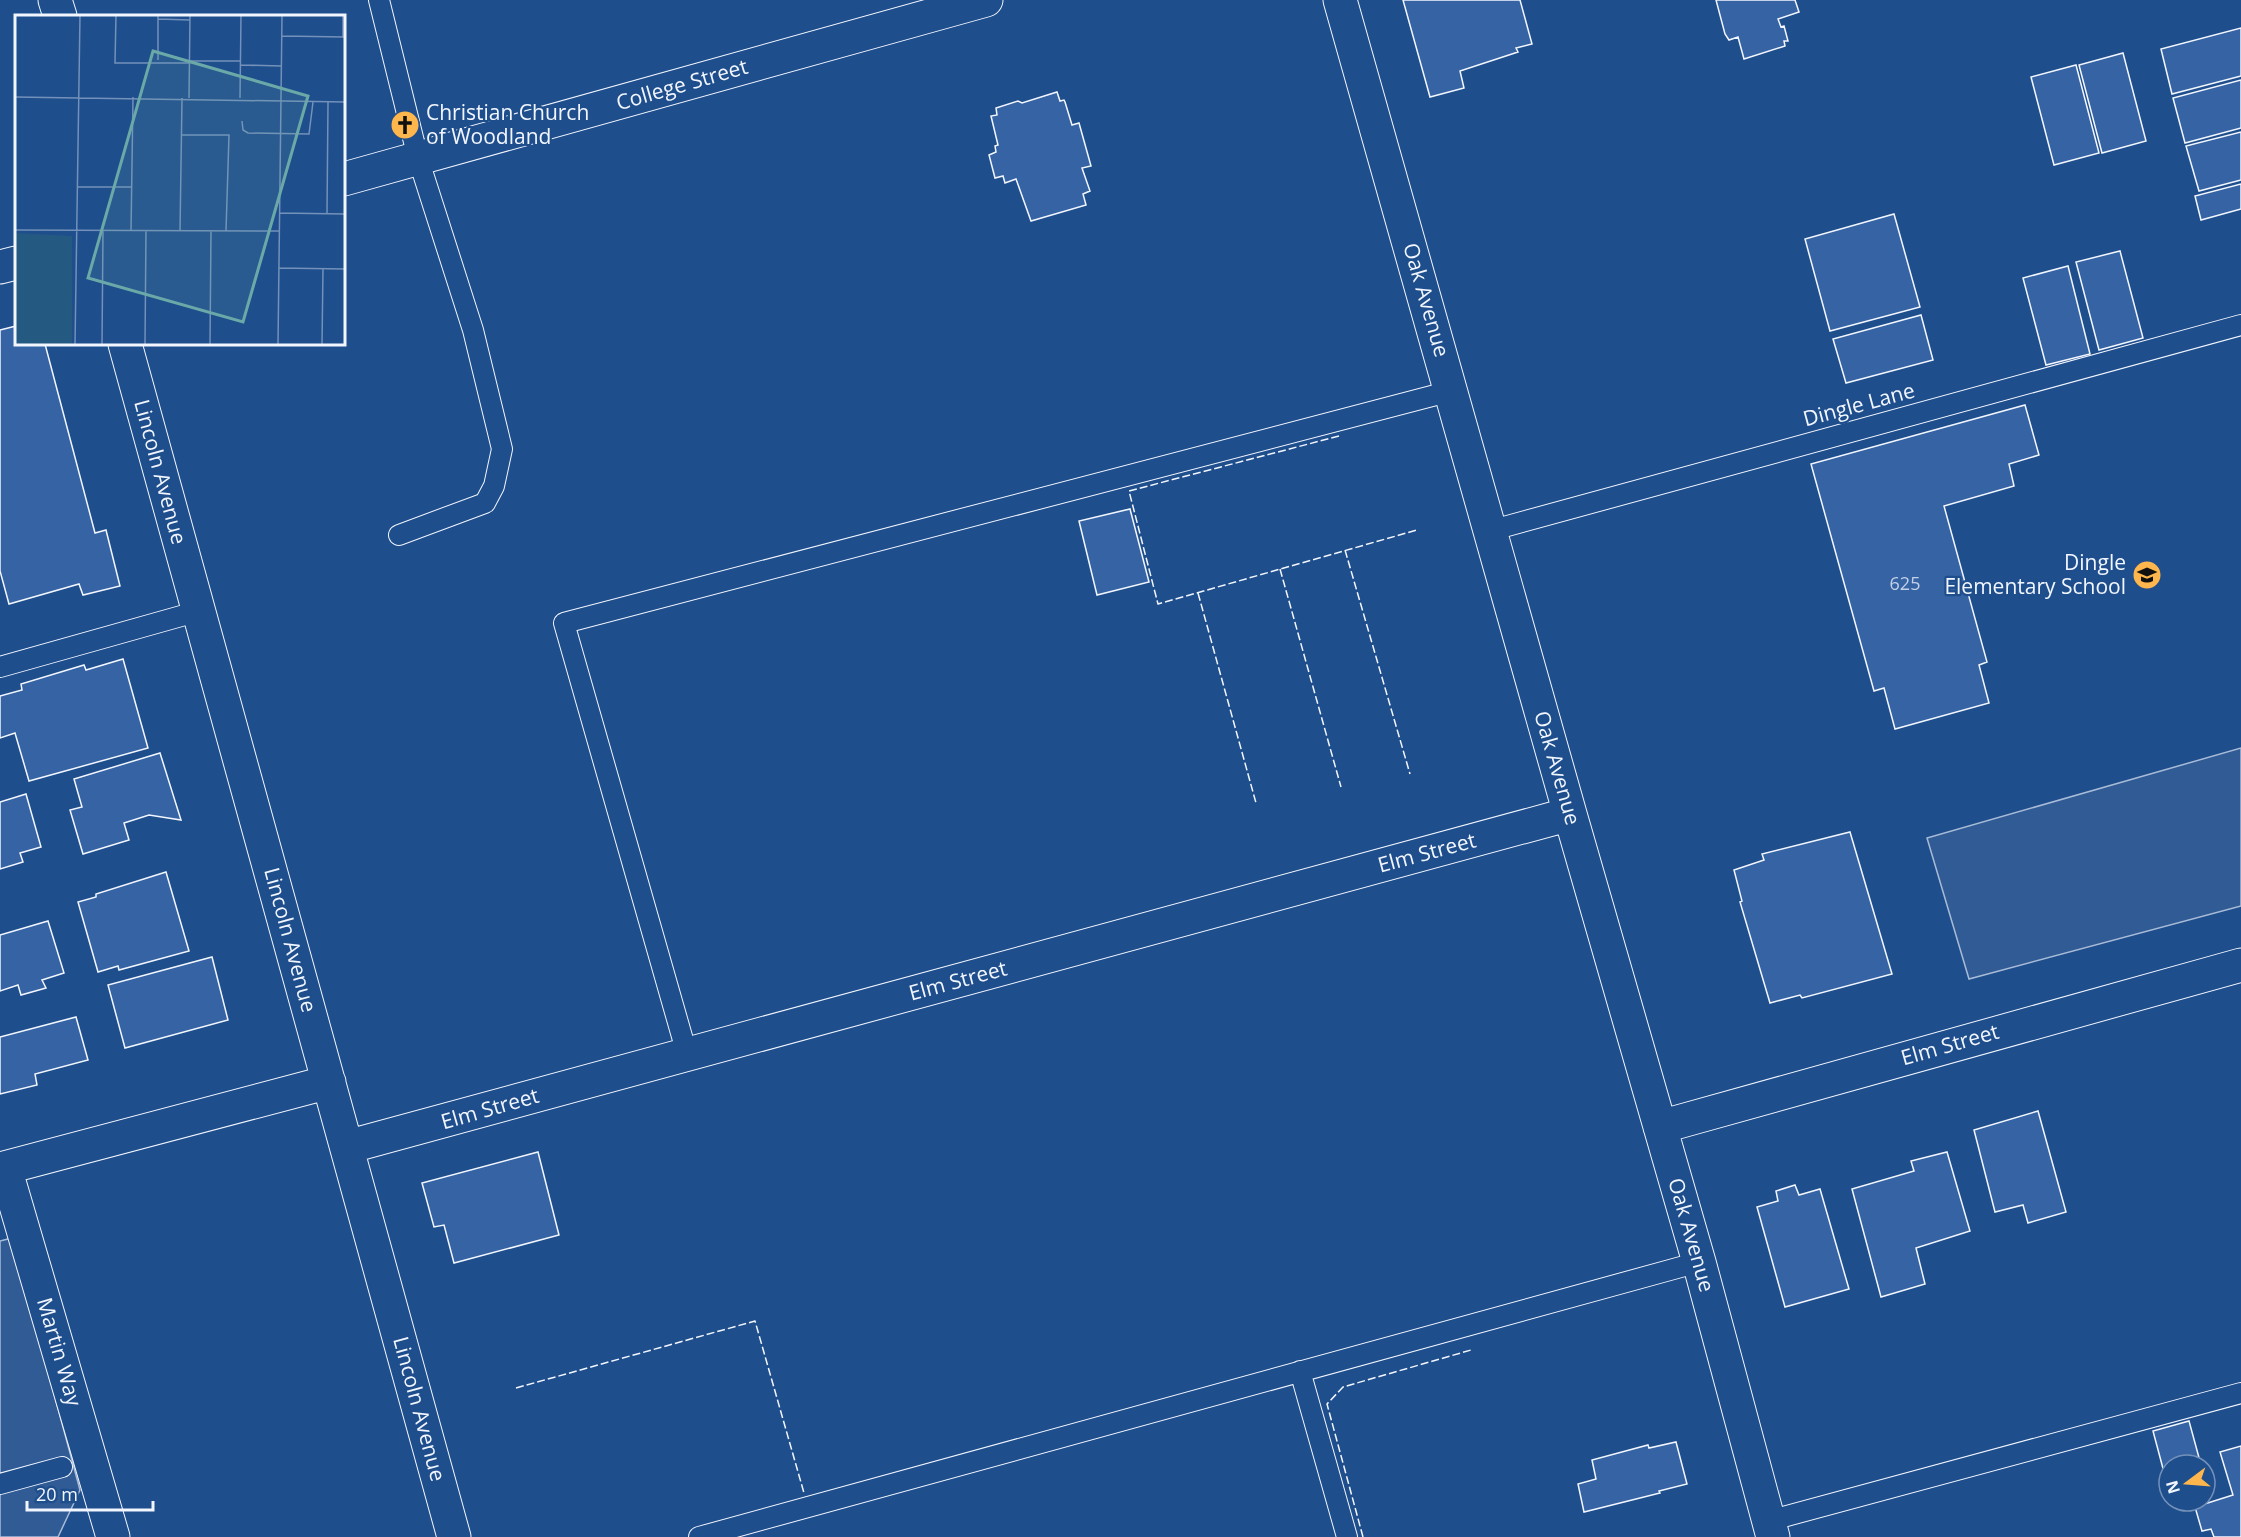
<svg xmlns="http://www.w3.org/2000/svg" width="2241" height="1537" viewBox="0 0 2241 1537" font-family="'Open Sans',sans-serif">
<rect width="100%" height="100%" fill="#1f4e8c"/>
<path fill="#305b95" stroke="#a8bbd7" stroke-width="1.5" d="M2241 748V906L1969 979 1927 838Z
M12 1238 80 1490 58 1537H0V1241Z"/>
<path fill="#3563a3" stroke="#f2f6ff" stroke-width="1.5" d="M1403 0H1520L1532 44 1516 48 1518 52 1460 71 1464 88 1430 97Z
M1716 0H1795L1799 12 1778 19 1781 27 1784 26 1788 41H1784L1785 46 1744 59 1738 37 1729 40 1725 34Z
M2241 28V76L2172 94 2161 49Z
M2123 53 2146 141 2102 153 2079 65Z
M2076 65 2099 153 2054 165 2031 77Z
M2241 80V128L2185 143 2173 98Z
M1057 92 1060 101 1064 100 1065 102 1072 125 1079 123 1091 166 1082 168 1090 191 1083 194 1086 205 1031 221 1016 179 1005 183 1003 176 995 178 989 155 996 152 995 146 998 145 991 116 997 115 996 108 1018 101 1022 103Z
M2241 132V180L2199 191 2186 146Z
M2241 184V209L2201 220 2195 196Z
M1894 214 1920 307 1830 331 1805 239Z
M2120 251 2143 338 2099 350 2076 262Z
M2068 266 2090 354 2046 365 2023 278Z
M1921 315 1933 360 1846 383 1833 339Z
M16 326V344H45L95 533 106 530 120 586 83 595 79 584 9 604 0 571V330Z
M2025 405 2039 455 2009 464 2014 486 1944 506 1987 662 1979 665 1989 703 1895 729 1884 688 1874 691 1811 464Z
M1130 509 1149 582 1097 595 1079 521Z
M123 659 148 748 29 781 15 733 0 738V696L22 690 21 684 84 665 86 670Z
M160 753 181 820 149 815 124 823 129 840 83 854 70 810 82 807 74 779Z
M26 794 41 847 20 853 23 862 0 869V802Z
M1850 832 1892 974 1802 998 1800 995 1770 1003 1740 902 1742 901 1734 870 1764 860 1762 854Z
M166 872 189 951 119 970 118 966 98 972 78 902 96 897V894Z
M48 921 64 973 42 980 46 988 21 995 18 985 0 991V935Z
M212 957 228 1020 125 1048 108 985Z
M76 1017 88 1060 35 1074 37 1085 0 1094V1037Z
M2038 1111 2066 1212 2028 1223 2023 1205 1995 1212 1974 1130Z
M538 1152 559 1235 454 1263 444 1225 434 1227 422 1183Z
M1947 1152 1970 1231 1916 1248 1925 1284 1881 1297 1852 1189 1914 1171 1911 1161Z
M1795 1185 1799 1195 1820 1189 1849 1289 1785 1307 1757 1207 1778 1201 1776 1191Z
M2189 1421 2201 1465H2169V1475L2165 1476 2153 1431Z
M1676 1442 1687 1484 1659 1491 1660 1493 1584 1512 1578 1484 1596 1479 1592 1460 1648 1445 1649 1448Z
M2241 1446V1537H2214L2211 1529 2202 1531 2195 1507 2233 1495 2220 1452Z"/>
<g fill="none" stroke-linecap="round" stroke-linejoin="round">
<g stroke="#f2f6ff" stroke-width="22">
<path id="service" d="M379 0 418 158 473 330 502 449 494 486 485 503 399 535
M1489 531 2241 325
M0 667 199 611
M687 1054 564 623 1451 391
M1300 1371 1347 1537
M0 1484 62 1467
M1768 1521 2241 1393
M699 1537 1699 1262"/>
</g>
<g stroke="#f2f6ff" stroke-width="35">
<path id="minor" d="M55 0 60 16
M1340 0 1570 814 1699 1262 1773 1537
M125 344 454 1537
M1660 1127 2241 965
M347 1147 1570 814
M5 1168 113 1537
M0 1169 329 1082"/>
</g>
<g stroke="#f2f6ff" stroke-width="35">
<path id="tertiary" d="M344 179 986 0
M0 267 16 263"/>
</g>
<use href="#service" stroke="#1f4e8c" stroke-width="20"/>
<use href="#minor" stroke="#1f4e8c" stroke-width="33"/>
<use href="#tertiary" stroke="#1f4e8c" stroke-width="33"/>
<path stroke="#f2f6ff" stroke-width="1.5" stroke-dasharray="8 3" stroke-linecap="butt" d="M1339 436 1129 491 1158 604 1417 530
M1345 550 1410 774
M1280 569 1341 787
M1198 593 1256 803
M516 1388 755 1321 804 1493
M1363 1537 1327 1404 1343 1387 1471 1350"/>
</g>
<defs>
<g id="church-disc" transform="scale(1.5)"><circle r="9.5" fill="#ffb74d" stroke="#1f4e8c"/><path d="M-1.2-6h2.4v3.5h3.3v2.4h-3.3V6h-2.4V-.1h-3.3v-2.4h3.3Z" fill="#111"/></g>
<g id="school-disc" transform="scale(1.5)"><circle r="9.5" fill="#ffb74d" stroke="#1f4e8c"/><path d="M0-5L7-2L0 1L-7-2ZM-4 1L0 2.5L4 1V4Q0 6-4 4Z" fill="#111"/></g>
</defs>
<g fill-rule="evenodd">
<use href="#church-disc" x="405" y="125"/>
<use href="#school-disc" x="2147" y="575"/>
</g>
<g text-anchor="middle" stroke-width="4.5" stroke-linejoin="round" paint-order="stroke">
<g font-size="18" fill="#c3d1e8">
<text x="1905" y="590">625</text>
</g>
<g font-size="21" fill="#f2f6ff" stroke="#1f4e8c">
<text transform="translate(682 85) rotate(-16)" y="7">College Street</text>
<text transform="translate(1426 300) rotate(74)" y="7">Oak Avenue</text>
<text transform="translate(1859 405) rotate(-15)" y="7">Dingle Lane</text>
<text transform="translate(160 472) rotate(75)" y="7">Lincoln Avenue</text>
<text transform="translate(1557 768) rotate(74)" y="7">Oak Avenue</text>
<text transform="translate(1427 853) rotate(-15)" y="7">Elm Street</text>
<text transform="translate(290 940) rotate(75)" y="7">Lincoln Avenue</text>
<text transform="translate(958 981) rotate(-15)" y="7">Elm Street</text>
<text transform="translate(1950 1045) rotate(-16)" y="7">Elm Street</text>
<text transform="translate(490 1109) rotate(-16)" y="7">Elm Street</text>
<text transform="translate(1691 1235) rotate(74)" y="7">Oak Avenue</text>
<text transform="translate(59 1352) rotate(74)" y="7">Martin Way</text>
<text transform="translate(419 1409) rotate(75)" y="7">Lincoln Avenue</text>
</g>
<g font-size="21" fill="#f2f6ff" stroke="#1f4e8c" text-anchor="start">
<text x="426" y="120">Christian Church<tspan x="426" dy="24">of Woodland</tspan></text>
<text x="2126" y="570" text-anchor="end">Dingle<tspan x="2126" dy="24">Elementary School</tspan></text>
</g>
</g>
<g transform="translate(15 15)">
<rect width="330" height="330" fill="#1f4e8c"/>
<path d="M0 218 57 221V330H0Z" fill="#245a82"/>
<path fill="none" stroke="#7391ba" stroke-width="1.5" d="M101 0 100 48H175M143 4 175 5M267 21 330 22M328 22V0M143 45V0M175 46H226M226 50 266 51M0 82 330 87M174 83 175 0M225 83 226 0M227 106 228 115 233 118 294 119 298 87M167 120H214L211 216M63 172H117M264 198 330 199M312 199 313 87M0 215 264 216M116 216 118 82M165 216 167 83M264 253 330 254M60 330 65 0M87 330 88 215M130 330 131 216M195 330 196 216M263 330 267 0M307 330 308 253"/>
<path fill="#6aa9a8" fill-opacity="0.15" stroke="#6aa9a8" stroke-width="3" d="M138 36 293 81 228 307 73 263Z"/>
<rect width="330" height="330" fill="none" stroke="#f2f6ff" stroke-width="3"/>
</g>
<g transform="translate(2187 1483) rotate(254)"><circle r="28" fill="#1f4e8c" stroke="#7391ba" stroke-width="1.5"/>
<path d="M0-4.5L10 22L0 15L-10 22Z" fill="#ffb74d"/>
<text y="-9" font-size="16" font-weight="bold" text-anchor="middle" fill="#f2f6ff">N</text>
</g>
<path d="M27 1501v9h126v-9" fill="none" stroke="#f2f6ff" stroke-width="3"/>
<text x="36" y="1501" font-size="18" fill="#f2f6ff" stroke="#1f4e8c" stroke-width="4.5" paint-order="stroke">20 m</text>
</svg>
